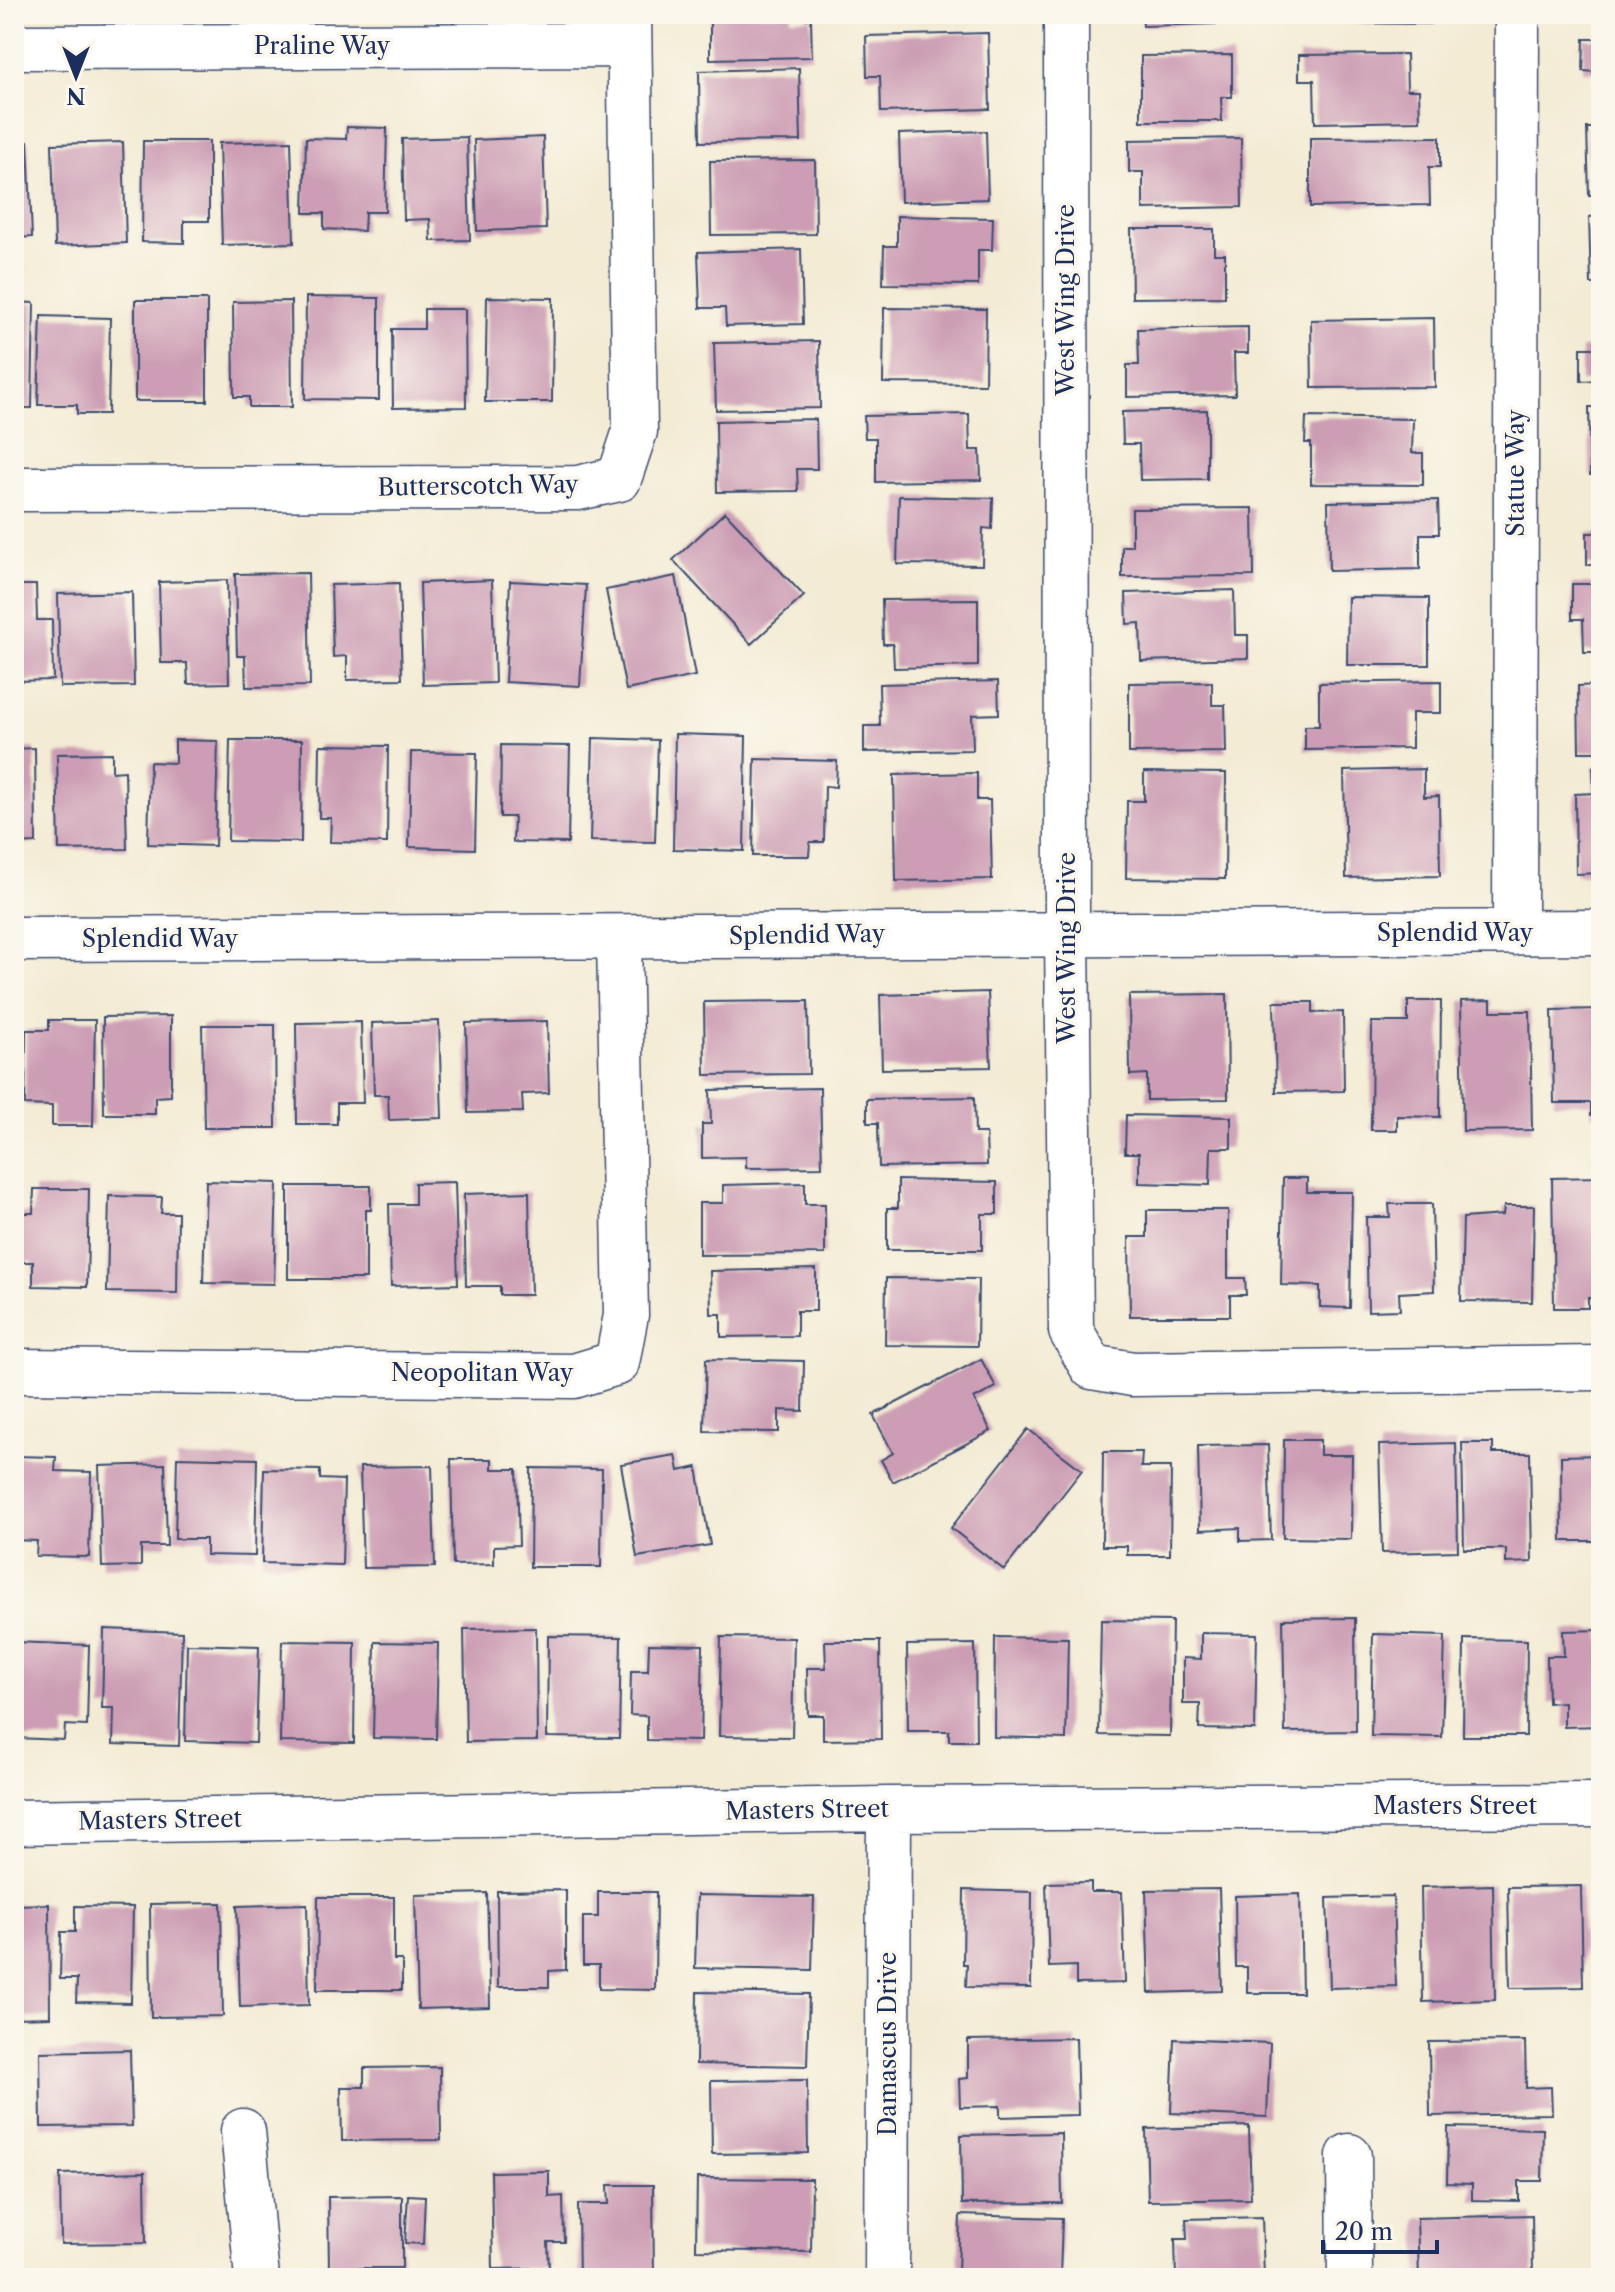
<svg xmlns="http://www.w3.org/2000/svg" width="1615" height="2292" viewBox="0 0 1615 2292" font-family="'Libre Caslon Text',serif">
<rect width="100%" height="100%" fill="#fbf7ec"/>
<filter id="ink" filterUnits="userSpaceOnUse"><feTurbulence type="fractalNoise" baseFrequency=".0125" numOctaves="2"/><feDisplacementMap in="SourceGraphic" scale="16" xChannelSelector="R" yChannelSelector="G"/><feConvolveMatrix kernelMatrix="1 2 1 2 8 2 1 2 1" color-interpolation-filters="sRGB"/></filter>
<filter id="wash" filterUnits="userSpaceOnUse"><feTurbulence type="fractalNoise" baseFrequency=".006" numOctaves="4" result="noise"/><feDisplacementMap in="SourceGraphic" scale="32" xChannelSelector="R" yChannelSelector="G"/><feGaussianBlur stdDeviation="1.8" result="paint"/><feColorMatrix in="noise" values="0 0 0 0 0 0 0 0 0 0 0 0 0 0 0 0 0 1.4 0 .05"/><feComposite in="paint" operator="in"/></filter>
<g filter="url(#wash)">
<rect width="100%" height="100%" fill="#f3ebd4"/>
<g id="blocks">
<path fill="#cc9db4" d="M710 14H791V19H811L812 57 710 59Z
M1142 14H1216V24L1143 26Z
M1347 14H1430V24L1347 23Z
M988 33 990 109 881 112 880 76H867L866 36Z
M1584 39H1601V107H1596V72L1583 71Z
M1406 54 1407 90H1419L1420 121 1315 123 1314 80H1299V55Z
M1232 55V97H1221L1222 121H1141V56Z
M799 68 801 141 700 142 699 71Z
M347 127 387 128 385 212H365L364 231 324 229V213H304L306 138 346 139Z
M1587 128H1601V195H1589Z
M986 131 988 199 901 202 899 134Z
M467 137 470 240 431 241 430 219 404 220 402 139Z
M543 137 546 229 477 231 474 140Z
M1440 137V167H1429L1430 205 1310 207V138Z
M1241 138 1242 207 1143 209V172H1129V140Z
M28 141 32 237 14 238V142Z
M143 141H209V221H184V243L142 242Z
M291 141 294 243 222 245 219 143Z
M123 142 126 243 55 246 52 144Z
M815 160 816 234 711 235 710 161Z
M897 216 993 218 992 250H978V285L883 284 884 246H897Z
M1601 216V284H1591L1589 217Z
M1131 229H1214V254H1225V297L1132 298Z
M801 249 803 324 726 326 725 308H700L698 252Z
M306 297 379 298V400L305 399Z
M487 297 553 298 552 402H485Z
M135 300H207V401H135Z
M291 301 292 407H249V397H234L233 302Z
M14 302 34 303 32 408H14Z
M884 308 986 309 985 384 883 383Z
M424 309H465L466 407 393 408 392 329H424Z
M1596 313H1601V380L1581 381V348H1597Z
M41 316 110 318 108 414H77V405H38Z
M1434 318 1435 387 1312 388 1311 320Z
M1248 327V353H1234L1235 395 1127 397V365H1139L1138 329Z
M819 341 820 408 716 410 714 343Z
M1589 407H1601V475H1590Z
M1207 410V479L1140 480 1139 444H1123L1122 412Z
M969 414 970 450H980L981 480 876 482V438H865L864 416Z
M1306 417 1413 419 1412 453H1423V485L1311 484V443H1305Z
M816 419 817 469H797L798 491 717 492 716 421Z
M899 496 993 498 992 529 983 528 982 565 897 564Z
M1438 500 1439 534H1420V569L1329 571 1328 502Z
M1253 508 1254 576 1122 577V546H1132V509Z
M725 512 804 596 751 644 673 560Z
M1587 533H1601V565H1587Z
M308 573 310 686 246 687 245 656H237L235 574Z
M676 576 695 676 626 690 606 590Z
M227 580 229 683 188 684 187 663H161L159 582Z
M492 580 495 683 423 685 420 583Z
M510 581 586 585 580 686 505 682Z
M399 583 402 679 347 680V656L333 657 331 585Z
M1572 584H1601V652H1584L1583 619H1572Z
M14 585H36L37 620H52L53 680 14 681Z
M1234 590 1235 635H1248V658L1141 661 1140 623 1127 624 1126 593Z
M132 592 134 686 60 687 58 594Z
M1348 597 1429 598V665H1347Z
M978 599V666L894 668 893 644H883L882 600Z
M998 681 999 714 972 715 973 750 864 752V726H880L879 684Z
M1441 681V713H1412V748L1305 750V726H1319V683Z
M1212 682V705H1225L1226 752 1129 753V683Z
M1601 685V752H1579L1578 686Z
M675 734 746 736 744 851 673 849Z
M593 738 658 740 655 842 590 841Z
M175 740 218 741 215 846 148 844 150 762 175 763Z
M230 740H302L301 842 228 841Z
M320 745 388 746 387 843 330 842 331 818H319Z
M501 745 570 746 568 843 513 842 514 817H500Z
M35 748 36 843 14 844V749Z
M411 752 477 753 475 849 409 847Z
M112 753V772L125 771 127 849 59 850 57 754Z
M755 759 837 761 836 787 825 786 824 842H810L809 856H753Z
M1593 767H1601V873L1576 874 1575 794 1594 793Z
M1424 769V797L1439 796 1440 876 1346 878 1344 771Z
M1144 772 1226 773 1225 879 1126 878 1127 801H1144Z
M977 773V800H990L992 879 896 881 894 775Z
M988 992 991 1067 882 1069 880 995Z
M1227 994 1228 1099 1147 1100V1074L1130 1075 1129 995Z
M1491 1000V1011H1530L1532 1130 1463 1131 1461 1001Z
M808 1001 809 1074 705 1075 704 1002Z
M1408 1001H1441L1440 1117 1397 1116V1130H1371L1372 1022H1408Z
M1274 1002H1313V1013L1343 1012 1344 1091 1276 1092Z
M1601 1009V1115H1591V1103H1554L1552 1010Z
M171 1016V1096L155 1097V1114H104L103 1017Z
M49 1020H95L93 1126H52V1106L25 1105 26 1030H49Z
M439 1021 442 1118 389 1120 388 1095H374L372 1023Z
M547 1021 549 1093 522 1094 523 1112 468 1113 466 1023Z
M361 1022 363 1103H337V1124H297L296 1023Z
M202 1025H275L276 1128H204Z
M820 1088 822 1167 746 1168V1157L702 1158V1124H711L710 1090Z
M974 1097 975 1133H986L987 1165 879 1167 878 1123H867V1099Z
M1126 1115 1231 1117V1148H1211L1210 1185 1139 1183V1153H1125Z
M1601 1177V1298H1588V1308H1554L1552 1178Z
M1283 1178H1307V1192H1352L1350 1308 1320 1307V1286L1281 1285Z
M898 1180 997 1182V1214H982V1250H887V1208H898Z
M206 1181 277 1183 274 1284 203 1283Z
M455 1182 458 1284 391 1286 389 1204H415V1183Z
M805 1183V1204H825V1254L699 1255V1203H723V1185Z
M288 1186H371V1210H366V1279H288Z
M34 1189H89L87 1287 33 1286V1262H17L18 1213H33Z
M529 1192 531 1295H500V1286H466L464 1194Z
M109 1196 162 1197 161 1213H178L177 1293 107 1292Z
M1389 1204H1432L1434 1291 1399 1293 1400 1310 1368 1311 1366 1217H1390Z
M1504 1206H1534L1532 1302 1461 1301 1463 1218 1503 1215Z
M1147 1210H1228V1278H1245L1246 1295H1230V1316H1130L1129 1237H1147Z
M816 1269V1311H797V1336L721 1337V1314H711L710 1271Z
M886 1278 978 1279 977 1346 885 1345Z
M706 1359 804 1361 803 1411 779 1410V1432L704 1431Z
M981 1359 996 1387 974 1399 991 1431 893 1482 881 1460 893 1453 873 1415Z
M1028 1429 1082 1470 1004 1570 951 1528Z
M1284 1440H1320V1455H1352L1351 1539 1283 1538Z
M1456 1443 1458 1551 1382 1553 1379 1445Z
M1462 1443H1493V1453H1530L1532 1562 1506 1563V1549H1464Z
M1268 1445 1271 1540 1240 1541V1528L1200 1530 1198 1446Z
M1103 1452H1142L1141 1467H1171L1170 1555H1127V1546H1102Z
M676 1455 679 1471 697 1467 710 1545 637 1557 621 1464Z
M1601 1455V1541H1562L1561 1456Z
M14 1456 56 1457 55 1471 91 1472 89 1557 36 1556 37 1541 14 1540Z
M177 1457 257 1459 255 1556 206 1555V1539H175Z
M451 1459H492V1469H517L519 1545 494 1546V1564L453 1565Z
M165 1464 167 1546H141V1566L102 1567 99 1466Z
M432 1466 435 1567 363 1568 360 1467Z
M531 1468 602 1469 601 1567H530Z
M264 1469 320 1470V1479L344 1480 342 1565 262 1563Z
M1355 1618 1356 1731 1285 1732 1283 1619Z
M1101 1620 1172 1621 1170 1736 1099 1735Z
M536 1628 537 1741 466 1742 464 1629Z
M104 1629 182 1632 179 1746 113 1744 114 1708H102Z
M1601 1630V1726L1564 1727V1702L1548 1703 1547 1656H1564L1563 1631Z
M1201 1633 1257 1634 1255 1730 1199 1729 1200 1704H1183V1658L1201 1659Z
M1373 1634 1445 1636 1442 1737 1371 1736Z
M548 1636 621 1637 619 1738 547 1737Z
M721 1637 794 1638 792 1737 719 1736Z
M995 1637 1068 1638 1066 1739 994 1737Z
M1464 1639 1527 1640 1526 1736H1463Z
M282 1641 355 1642 354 1743 280 1742Z
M825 1641H880L881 1739 823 1740V1715H808L807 1668H826Z
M14 1642 89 1645 87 1726 65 1725 64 1740 14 1738Z
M375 1642 438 1643 436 1739 373 1738Z
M187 1644 259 1646 256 1743 185 1741Z
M649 1644 703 1645 701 1741 647 1740V1716L630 1715 631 1671H648Z
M975 1644 976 1741H949V1731H908L907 1645Z
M1091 1882V1892H1122L1125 1983 1076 1984V1966L1049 1967 1046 1883Z
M1493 1885 1495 2000 1423 2002 1421 1887Z
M1581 1886 1583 1987 1510 1988 1508 1887Z
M1219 1889 1222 1991 1149 1993 1146 1890Z
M566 1890V1970L549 1971V1987H498L497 1891Z
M964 1890 1032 1892 1031 1988 966 1987 967 1964H963Z
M598 1892H656L655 1990 599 1989V1965H583V1917H598Z
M487 1893 490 2007 418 2009 415 1895Z
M1300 1894 1302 1993H1247V1967H1236L1235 1896Z
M697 1895 814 1897 812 1970 695 1968Z
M1393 1896 1396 1986 1330 1988 1327 1898Z
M318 1897H394V1960H402V1990H317Z
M221 1903 223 2016 151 2017 150 1904Z
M49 1904 50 2017 14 2018V1905Z
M307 1904 309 2005 240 2007 237 1906Z
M75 1906 133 1907 131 2003 76 2002 77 1979H60L61 1932H75Z
M697 1992 809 1994 807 2066 696 2064Z
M1076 2038 1078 2115 1000 2117V2106L960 2107 959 2079 968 2078V2040Z
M1174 2039 1270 2043 1267 2117 1171 2113Z
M1525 2041 1526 2088 1551 2087 1552 2114 1430 2116 1429 2042Z
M130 2050 132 2126 41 2127 40 2052Z
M440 2067 441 2140 342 2141 341 2087H364V2068Z
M807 2080 808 2153 712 2154 711 2081Z
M1249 2126 1251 2199 1148 2201 1146 2129Z
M1448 2127 1543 2129 1542 2181H1519V2201L1472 2200V2184L1447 2183Z
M1061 2133 1062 2203 962 2204 961 2135Z
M549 2171V2197L563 2196 564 2242H548L549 2268 493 2269 491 2172Z
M145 2172 146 2243 61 2244 60 2174Z
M697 2178 812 2179 811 2252 696 2250Z
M608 2185H653L654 2278H579L578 2204H609Z
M408 2195 425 2196 423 2244 405 2243Z
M402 2196V2268H329L328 2197Z
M960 2215 1062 2218 1060 2278H986V2272H958Z
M1532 2215 1533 2278H1419L1417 2218Z
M1262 2217 1264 2278H1176L1175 2239H1187L1186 2219Z"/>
</g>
</g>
<g filter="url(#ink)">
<use href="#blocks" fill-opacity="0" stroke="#3b4b70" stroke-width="2"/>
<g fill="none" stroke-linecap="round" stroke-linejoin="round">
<g stroke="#3b4b70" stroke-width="47">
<path id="minor" d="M1066 14 1067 933 1071 1331 1092 1367 1133 1374 1601 1368
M14 47 629 45
M14 489 578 488 619 479 635 431 629 14
M1515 933 1517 14
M14 939 1601 932
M14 1371 574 1376 617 1363 626 1315 619 937
M14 1822 889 1809 1601 1805
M243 2131 257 2278
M1349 2156 1350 2278
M887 2278 889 1809"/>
</g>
<use href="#minor" stroke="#fff" stroke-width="44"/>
</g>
</g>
<g text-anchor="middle" stroke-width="7" stroke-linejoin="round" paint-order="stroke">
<g font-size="24" fill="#1b2f5e" stroke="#fbf7ec">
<text x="322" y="54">Praline Way</text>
<text transform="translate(1066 300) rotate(-90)" y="8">West Wing Drive</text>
<text transform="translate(1516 473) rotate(-90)" y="8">Statue Way</text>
<text transform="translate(478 486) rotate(-1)" y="8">Butterscotch Way</text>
<text x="1455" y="941">Splendid Way</text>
<text transform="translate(807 935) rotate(-1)" y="8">Splendid Way</text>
<text x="160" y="947">Splendid Way</text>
<text transform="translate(1067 948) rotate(-90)" y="8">West Wing Drive</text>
<text x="482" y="1381">Neopolitan Way</text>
<text x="1455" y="1814">Masters Street</text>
<text transform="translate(807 1810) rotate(-1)" y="8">Masters Street</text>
<text transform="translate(160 1820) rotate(-1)" y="8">Masters Street</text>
<text transform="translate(888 2044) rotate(-90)" y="8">Damascus Drive</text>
</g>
</g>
<rect width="1615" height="2292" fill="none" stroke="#fbf7ec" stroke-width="48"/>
<g transform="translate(76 76) rotate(180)" stroke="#fbf7ec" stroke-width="6" paint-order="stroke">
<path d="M0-6L14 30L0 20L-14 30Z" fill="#1b2f5e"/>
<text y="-12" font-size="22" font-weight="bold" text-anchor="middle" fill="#1b2f5e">N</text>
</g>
<path d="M1323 2240v12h114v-12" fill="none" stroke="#1b2f5e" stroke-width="4"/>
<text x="1335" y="2240" font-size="24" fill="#1b2f5e" stroke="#fbf7ec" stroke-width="6" paint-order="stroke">20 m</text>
</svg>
